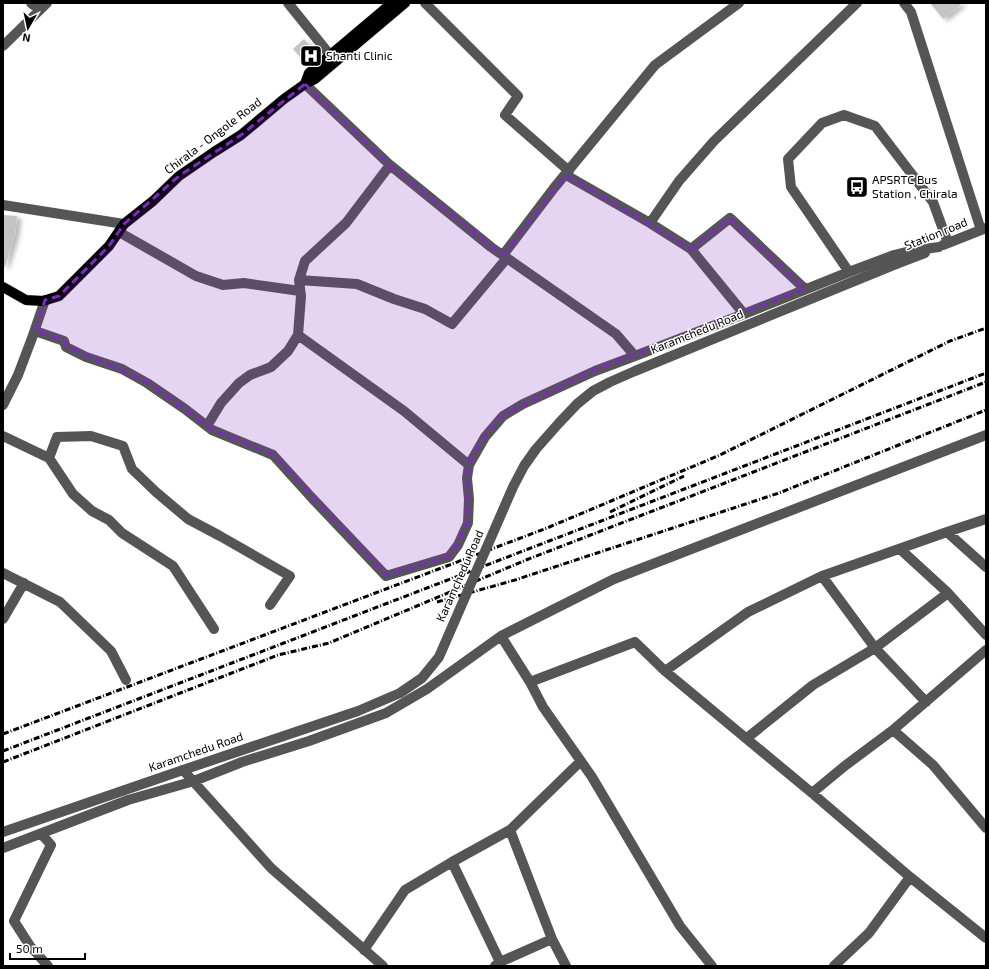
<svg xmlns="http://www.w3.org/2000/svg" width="989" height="969" viewBox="0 0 989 969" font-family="'Exo 2',sans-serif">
<defs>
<filter id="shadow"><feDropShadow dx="4.5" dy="2.5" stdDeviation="2" flood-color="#0004"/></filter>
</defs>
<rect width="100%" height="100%" fill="#fff"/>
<path fill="#c4c4c4" filter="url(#shadow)" d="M930 3H963L943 19Z
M304 39 319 56 308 66 293 49Z
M3 215 17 216 15 234 5 267 3 266Z"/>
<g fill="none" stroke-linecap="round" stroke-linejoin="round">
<g stroke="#dbdbdb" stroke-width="11">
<path id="major" d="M305 84 309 73 392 3
M3 287 26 300 43 301 59 296 109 246 124 224 153 201 179 176 214 152 241 135 284 99 305 84 315 79 405 3"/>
</g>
<path stroke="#555" stroke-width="10" d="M31 3 40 10
M288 3 330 55
M425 3 518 96 505 115 569 171
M904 3 911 12 981 230
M3 46 47 3
M305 84 390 165 491 247 616 334 635 356 744 314 849 272 894 255 910 251 939 247
M566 175 650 223
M3 205 124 224
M119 232 196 276 223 285 244 283 300 291
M943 245 986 228
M691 249 730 218 805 289
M503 255 554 188 655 65 739 3
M896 264 925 253
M849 272 791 187 788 159 822 123 844 115 875 126 933 202 948 243
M299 280 357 284 394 299 425 309 452 324 507 258
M744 314 691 249 650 223 679 181 714 141 857 3
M35 331 64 341 66 347 86 357 122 369 147 383 185 409 212 430 273 455 312 498 386 576 449 557 458 545 468 523 469 499 467 478 469 465 485 437 503 416 523 404 595 371 635 356
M298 335 404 411 469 465
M3 405 18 375 32 338 45 300
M207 426 221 403 239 383 250 375 271 367 288 351 298 335 301 296 299 280 305 261 346 223 390 165
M3 436 49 458 73 494 92 511 109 520 122 533 173 566 214 629
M49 458 57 437 91 436 123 446 132 469 156 492 188 519 220 536 290 576 270 605
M947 532 986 519
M900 549 948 593 986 635
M986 567 947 532 822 576 748 612 665 671 812 793 910 877 986 938
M3 573 60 602 111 651 126 680
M822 576 875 648 926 702
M3 619 24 583
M501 636 614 579 986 435
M665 671 635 642 530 682 543 707 592 777 680 926 712 966
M893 730 933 765 986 828
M747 738 813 685 875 648 948 593
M812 793 846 765 893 730 986 650
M3 832 183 770 271 868 383 966
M40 834 44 837 51 845 14 921 30 946 48 966
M3 848 128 800 194 781 242 762 309 741 386 713 427 689 501 636 530 682
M452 862 500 962
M552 939 510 830 581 761
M364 950 405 890 452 862 510 830
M495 966 500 962 552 939 566 966
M834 966 869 933 910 877"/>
<use href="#major" stroke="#000" stroke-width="10"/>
<path stroke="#000" stroke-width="3" stroke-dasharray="6 2 1 2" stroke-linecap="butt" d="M610 512 684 476
M437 602 515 580 779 493 986 410
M3 734 547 528 720 455 950 341 986 328
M3 751 986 373
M3 762 278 655 329 643 526 560 986 382"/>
<path stroke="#555" stroke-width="10" d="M183 770 358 711 400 693 422 678 439 657 513 487 524 466 536 449 559 423 577 404 593 391 610 382 635 371 896 264"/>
</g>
<path fill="#7b2cbf" fill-opacity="0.2" stroke="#7b2cbf" stroke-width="3" stroke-dasharray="8 5" stroke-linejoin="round" d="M305 84 390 165 503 255 566 175 691 249 730 218 805 289 595 371 503 416 485 437 469 465 468 523 458 545 449 557 386 576 273 455 212 430 147 383 66 347 64 341 35 331 45 300 59 296 109 246 124 224 179 176 241 135Z"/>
<defs>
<g id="hospital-square" transform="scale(1.15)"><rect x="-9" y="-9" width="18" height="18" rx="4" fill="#000" stroke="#fff"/><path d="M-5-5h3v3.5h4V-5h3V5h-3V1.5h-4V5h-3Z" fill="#fff"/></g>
<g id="bus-square" transform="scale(1.15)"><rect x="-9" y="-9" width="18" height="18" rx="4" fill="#000" stroke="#fff"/><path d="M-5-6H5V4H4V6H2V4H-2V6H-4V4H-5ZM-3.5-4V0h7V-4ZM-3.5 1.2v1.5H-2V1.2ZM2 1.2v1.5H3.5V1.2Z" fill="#fff"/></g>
</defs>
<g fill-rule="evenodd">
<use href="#hospital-square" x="311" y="56"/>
<use href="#bus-square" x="857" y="187"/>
</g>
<g text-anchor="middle" stroke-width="3" stroke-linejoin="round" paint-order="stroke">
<g font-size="12" fill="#000" stroke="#fff" text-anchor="start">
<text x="326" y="60">Shanti Clinic</text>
<text x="872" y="184">APSRTC Bus<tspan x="872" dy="14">Station , Chirala</tspan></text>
</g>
<g font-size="12" fill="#000" stroke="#fff">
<text transform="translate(213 136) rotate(-37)" y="4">Chirala - Ongole Road</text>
<text transform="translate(936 234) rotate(-22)" y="4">Station road</text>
<text transform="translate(697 332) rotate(-22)" y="4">Karamchedu Road</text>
<text transform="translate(460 576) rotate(-66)" y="4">Karamchedu Road</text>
<text transform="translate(196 752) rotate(-19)" y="4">Karamchedu Road</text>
</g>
</g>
<rect width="989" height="969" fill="none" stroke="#000000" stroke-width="8"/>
<g transform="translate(28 28) rotate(189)" stroke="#ffffff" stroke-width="3" paint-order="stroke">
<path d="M0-3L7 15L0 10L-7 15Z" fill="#000000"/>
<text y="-6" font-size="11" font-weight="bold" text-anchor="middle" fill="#000000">N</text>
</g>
<path d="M10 953v6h75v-6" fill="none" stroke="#000000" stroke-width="2"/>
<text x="16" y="953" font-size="12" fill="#000000" stroke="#ffffff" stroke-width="3" paint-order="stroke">50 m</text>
</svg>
